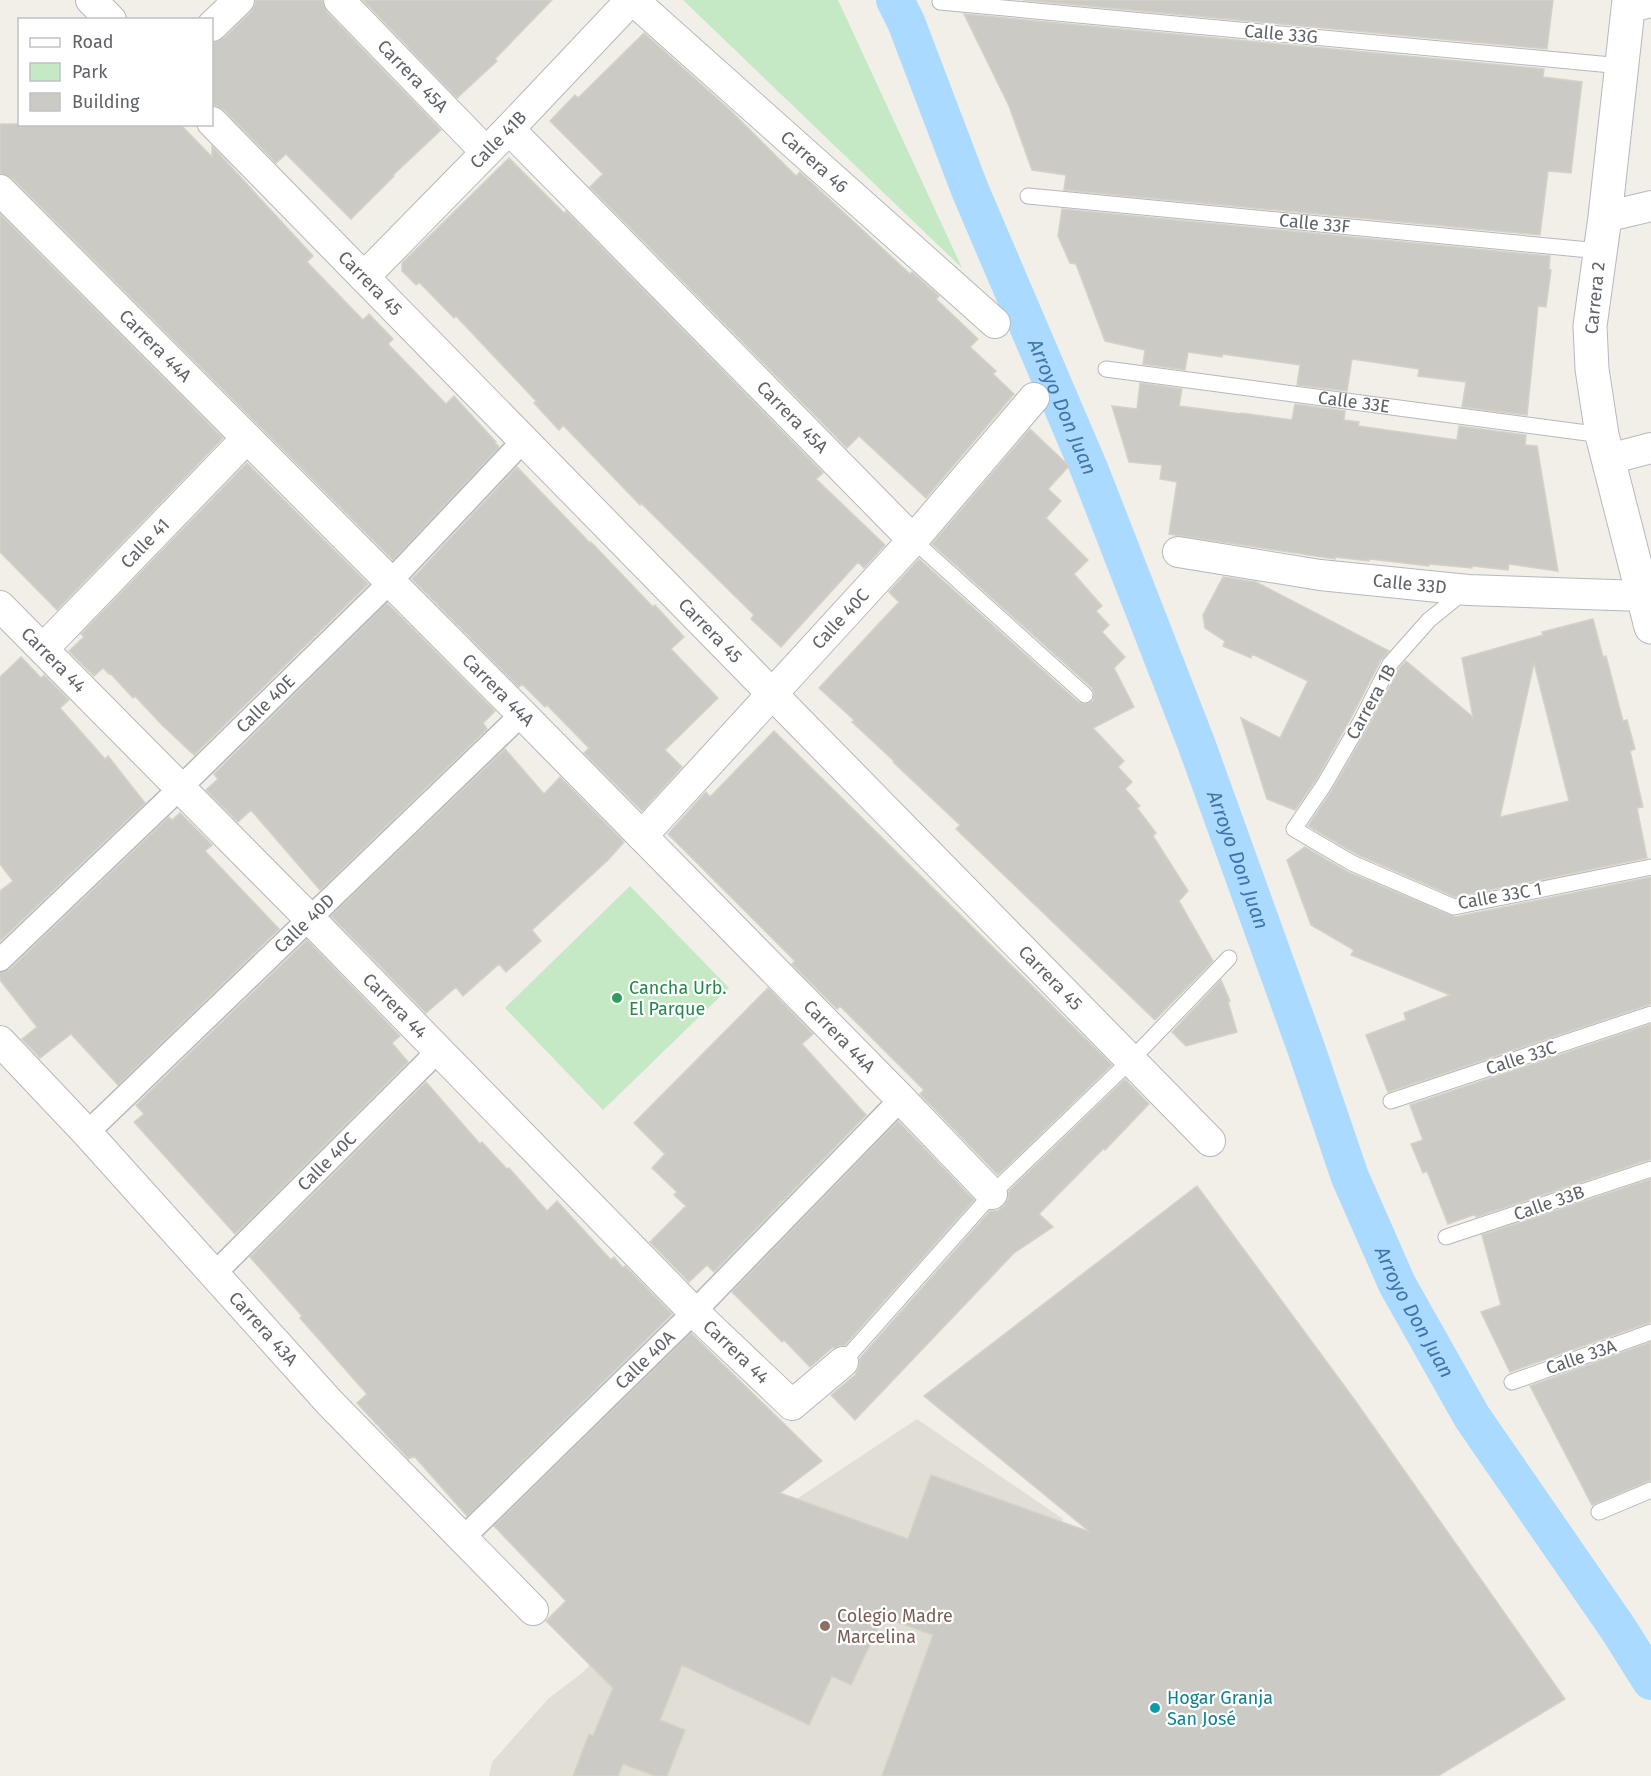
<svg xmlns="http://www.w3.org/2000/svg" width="1651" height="1776" viewBox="0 0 1651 1776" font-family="'Fira Sans',sans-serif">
<rect width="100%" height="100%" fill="#f1efe8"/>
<path fill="#e1ded6" d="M917 1419 1063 1519 963 1776H489L492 1762 548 1699 582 1673 675 1580Z"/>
<path fill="#c5e8c5" d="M683 0H838L962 268Z
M630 886 729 988 603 1110 505 1008Z"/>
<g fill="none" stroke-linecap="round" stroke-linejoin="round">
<path stroke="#aadaff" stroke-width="38" id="s1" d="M895 0 906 22 970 190 1090 471 1196 743 1306 1048 1350 1177 1397 1284 1472 1417 1619 1630 1651 1681"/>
</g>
<path fill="#cccac5" stroke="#d6d1c6" stroke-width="1.5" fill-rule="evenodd" d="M256 0H322L327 12 441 130 393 175 394 176 351 219 286 154 276 163 224 110 217 106 212 105V43L224 38 251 12 255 5Z
M363 0H552L495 59 497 61 457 98Z
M1023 0H1553L1547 49Z
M964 14 1544 69 1543 77 1582 82 1571 173 1548 171 1540 235 1064 190 1066 175 1032 170 1009 106Z
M644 33 731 111 796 176 800 172 910 274 912 272 939 296 936 299 978 339 970 347 996 371 993 374 1014 394 926 498 859 436 847 448 590 187 603 174 550 121 575 95 578 98Z
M0 124H180L212 157V146L313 256 307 262 363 320 369 314 393 339 388 344 446 404 454 396 496 442 495 443 499 447 393 560 12 178 0 173Z
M509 158 564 213 566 211 823 473 816 479 885 545 864 568 858 562 781 647 751 619 754 615 641 503 640 505 563 425 559 430 534 403 536 401 456 316 454 318 419 282 416 285 402 271V263Z
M1062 209 1550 256 1549 269 1551 270 1546 307 1538 306 1527 415 1462 407 1466 382 1418 376 1419 369 1352 359 1347 391 1297 385 1300 365 1222 354V357L1188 352 1185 370 1143 364 1145 350 1105 341 1076 264 1070 263 1058 236Z
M0 214 223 438 57 610 0 552Z
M1140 383 1182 389 1179 406 1241 414V413L1292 420 1295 404 1345 411 1344 420 1359 422 1358 426 1457 440 1459 426 1526 435 1525 445 1537 446 1558 571 1509 564 1508 570 1472 566V568L1429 564V566L1370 559 1369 561 1335 557V559L1169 534 1177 482 1160 479 1162 465 1129 462 1112 406 1137 409Z
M1030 429 1069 466 1048 489 1061 501 1046 518 1088 560 1074 574 1102 606 1096 611 1109 625 1102 632 1125 657 1114 668 1134 707 1093 728 1124 761 1118 767 1132 782 1125 789 1140 806 1137 808 1156 833 1153 836 1188 891 1179 901 1213 961 1155 1020 956 829 960 825 893 762 894 761 852 722 854 720 819 688 899 602 889 592 919 559 1078 702 1087 704 1093 701 1094 693 1092 688 932 544Z
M247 463 368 584 194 755 162 725 135 696 133 698 110 673 109 674 103 668 94 676 69 651 84 637 81 634Z
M517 467 590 543 591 542 653 607 655 605 684 637 671 649 718 698 665 750 682 767 642 811 584 753 589 748 547 705 545 707 522 684 519 687 412 579Z
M1223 577 1256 582 1389 651 1381 660 1351 718 1316 780 1295 810 1267 799 1241 718 1280 738 1308 681 1252 654 1251 658 1223 646 1225 641 1205 628 1203 615Z
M387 603 495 711 483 723 487 729 320 890 251 810 238 822 206 790 218 779 214 774Z
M1593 619 1603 657 1606 656 1623 721 1627 720 1635 749 1630 751 1643 807 1637 808 1647 858 1455 897 1356 854 1308 826 1332 790 1368 728 1398 670 1406 661 1473 717 1462 658 1543 635 1542 632ZM1534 663 1569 801 1500 817Z
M21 657 41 678 44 675 69 700 60 708 105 759 108 756 145 803 0 941V891L13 881 0 864V677Z
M774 731 1112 1065 998 1175 920 1094 924 1090 840 1006 837 1009 792 964 795 961 668 834 706 792 710 797Z
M505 749 544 794 560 777 624 842 608 860 532 930 541 941 506 972 499 964 463 996 456 987 426 1013 331 916Z
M180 813 212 845 205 851 279 929 118 1085 71 1034 40 1058 22 1039 37 1027 0 980V973L9 970 169 817 172 820Z
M1305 847 1348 872 1455 917 1651 877V1004L1388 1092 1366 1035 1406 1020 1404 1013 1450 995 1351 955 1354 950 1311 925 1287 860Z
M307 940 400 1036 392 1043 408 1062 235 1234 134 1122 144 1114 136 1105Z
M1221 980 1230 1001 1228 1002 1237 1032 1186 1046 1172 1032Z
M768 988 813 1034 802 1044 866 1115 714 1272 707 1265 689 1282 650 1242 686 1206 674 1195 677 1192 652 1168 665 1154 634 1123Z
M1651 1024V1159L1476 1217V1214L1448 1224 1427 1171 1423 1173 1411 1144 1423 1140 1410 1105Z
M1125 1079 1149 1104 1105 1150 1104 1148 1039 1214 1053 1227 1014 1253 855 1420 831 1395 855 1375 859 1367 860 1358 990 1211H997L1004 1206 1008 1199 1009 1191Z
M426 1082 480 1144 482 1142 507 1169 509 1168 547 1211 557 1201 611 1260 614 1257 623 1268 625 1266 672 1314 467 1516 414 1456 409 1459 357 1403 367 1394 300 1318 302 1316 250 1257Z
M898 1121 974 1200 845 1345 832 1348 810 1367 784 1340 782 1342 732 1292Z
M1651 1179V1322L1510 1372 1481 1312 1501 1305 1482 1235Z
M1197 1186 1354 1399 1565 1699 1438 1776H882L933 1635 883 1617 851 1685 832 1676 809 1725 682 1665 660 1720 685 1730 667 1776H655L623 1764 618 1776H573L589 1734 593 1736 613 1688 546 1621 566 1601 494 1526 691 1333 822 1461 780 1493 908 1539 931 1475 1090 1532 924 1396Z
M1651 1342V1480L1592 1505 1530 1386Z"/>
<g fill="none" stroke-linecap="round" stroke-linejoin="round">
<g stroke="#b5b8bc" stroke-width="17">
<g id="service">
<path d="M940 2 1622 66"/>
<path id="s2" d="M1028 196 1600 251"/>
<path id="s3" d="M1106 369 1602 435"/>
<path d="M913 540 1085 695"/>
<path d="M1465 591 1429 620 1390 664 1360 723 1324 785 1294 829 1352 863 1454 907 1651 867"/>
<path d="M1391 1101 1651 1014"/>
<path d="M1446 1237 1651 1169"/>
<path d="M843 1362 992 1194 1131 1060 1229 958"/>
<path d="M1512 1382 1651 1332"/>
<path d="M1599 1512 1651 1490"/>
</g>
</g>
<g stroke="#b5b8bc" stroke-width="25">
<g id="pedestrian">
<path id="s4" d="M0 960 180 788 390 582 524 440"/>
<path id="s5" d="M87 1133 522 714"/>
<path id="s6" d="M215 1273 438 1051"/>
<path id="s7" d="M462 1539 694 1312 901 1099"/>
</g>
</g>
<g stroke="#b5b8bc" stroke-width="32">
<g id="minor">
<path d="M91 0 111 20"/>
<path id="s8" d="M339 0 486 152"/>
<path id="s9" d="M633 0 995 323"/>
<path d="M1629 7 1651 2"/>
<path d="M212 26 239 0"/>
<path id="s10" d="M212 122 1210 1141"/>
<path id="s11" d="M509 129 913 540"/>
<path id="s12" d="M0 190 522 714 901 1099 992 1194"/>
<path d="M1605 217 1651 206"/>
<path id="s13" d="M364 277 509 129 631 0"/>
<path d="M1609 459 1651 448"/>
<path id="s14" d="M1178 552 1320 575 1468 590 1643 596"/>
<path id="s15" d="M0 606 310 919 694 1312 792 1405 843 1362"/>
<path id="s16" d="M43 649 247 438"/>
<path id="s17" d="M642 836 913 540 1034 398"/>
<path id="s18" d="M0 1041 87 1133 330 1403 533 1610"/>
</g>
</g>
<g stroke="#b5b8bc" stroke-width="35">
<path id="tertiary" d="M1629 0 1605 217 1590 326 1592 369 1602 435 1651 627"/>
</g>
<use href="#service" stroke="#fff" stroke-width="15"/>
<use href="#pedestrian" stroke="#fff" stroke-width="22"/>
<use href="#minor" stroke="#fff" stroke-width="30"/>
<use href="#tertiary" stroke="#fff" stroke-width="33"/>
</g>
<circle fill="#2e9e5b" stroke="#fff" stroke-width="2" cx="617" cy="998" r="6"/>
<circle fill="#8d6e63" stroke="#fff" stroke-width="2" cx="825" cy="1626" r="6"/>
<circle fill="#0f9aa8" stroke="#fff" stroke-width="2" cx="1155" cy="1708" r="6"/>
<g text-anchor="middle" stroke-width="4.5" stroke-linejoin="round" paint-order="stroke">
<g font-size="18" fill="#5f6368" stroke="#fff">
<text transform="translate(1281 34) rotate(5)" y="6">Calle 33G</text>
<text dy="6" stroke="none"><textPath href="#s8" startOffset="106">Carrera 45A</textPath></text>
<text dy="6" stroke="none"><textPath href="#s13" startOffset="192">Calle 41B</textPath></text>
<text dy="6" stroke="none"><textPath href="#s9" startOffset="243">Carrera 46</textPath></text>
<text dy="6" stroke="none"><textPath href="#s2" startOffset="288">Calle 33F</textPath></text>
<text dy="6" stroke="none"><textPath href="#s10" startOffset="226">Carrera 45</textPath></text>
<text transform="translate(1595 298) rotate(-84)" y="6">Carrera 2</text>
<text dy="6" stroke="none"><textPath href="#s12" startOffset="220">Carrera 44A</textPath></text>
<text dy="6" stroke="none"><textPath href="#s3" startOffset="250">Calle 33E</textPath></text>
<text dy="6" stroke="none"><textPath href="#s11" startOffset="404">Carrera 45A</textPath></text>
<text dy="6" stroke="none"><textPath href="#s16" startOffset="147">Calle 41</textPath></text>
<text dy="6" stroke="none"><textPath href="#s14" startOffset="234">Calle 33D</textPath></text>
<text dy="6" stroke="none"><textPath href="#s17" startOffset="294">Calle 40C</textPath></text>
<text dy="6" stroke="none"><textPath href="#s10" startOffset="712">Carrera 45</textPath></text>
<text dy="6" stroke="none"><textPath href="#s15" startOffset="76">Carrera 44</textPath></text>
<text dy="6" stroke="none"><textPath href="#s12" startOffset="706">Carrera 44A</textPath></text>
<text transform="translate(1371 702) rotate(-61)" y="6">Carrera 1B</text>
<text dy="6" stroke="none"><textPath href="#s4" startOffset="369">Calle 40E</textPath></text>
<text transform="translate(1500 896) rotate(-10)" y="6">Calle 33C 1</text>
<text dy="6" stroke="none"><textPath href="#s5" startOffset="302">Calle 40D</textPath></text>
<text dy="6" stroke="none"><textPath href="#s10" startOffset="1198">Carrera 45</textPath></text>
<text dy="6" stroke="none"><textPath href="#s15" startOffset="562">Carrera 44</textPath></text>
<text dy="6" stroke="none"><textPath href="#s12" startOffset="1192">Carrera 44A</textPath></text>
<text transform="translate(1521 1058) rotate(-18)" y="6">Calle 33C</text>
<text dy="6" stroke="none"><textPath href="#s6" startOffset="158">Calle 40C</textPath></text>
<text transform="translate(1549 1203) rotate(-19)" y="6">Calle 33B</text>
<text dy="6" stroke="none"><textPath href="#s18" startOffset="390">Carrera 43A</textPath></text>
<text dy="6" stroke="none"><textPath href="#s15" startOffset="1048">Carrera 44</textPath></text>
<text transform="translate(1581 1357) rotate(-19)" y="6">Calle 33A</text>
<text dy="6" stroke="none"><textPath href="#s7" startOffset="256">Calle 40A</textPath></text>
</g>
<g font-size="18" fill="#27864d" stroke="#fff" text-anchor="start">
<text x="629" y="994">Cancha Urb.<tspan x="629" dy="21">El Parque</tspan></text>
</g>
<g font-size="18" fill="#785e54" stroke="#fff" text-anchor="start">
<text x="837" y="1622">Colegio Madre<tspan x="837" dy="21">Marcelina</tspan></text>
</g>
<g font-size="18" fill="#0d838f" stroke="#fff" text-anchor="start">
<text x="1167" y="1704">Hogar Granja<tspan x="1167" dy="21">San José</tspan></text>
</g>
<g font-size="20" font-style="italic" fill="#4174aa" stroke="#fff">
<text dy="7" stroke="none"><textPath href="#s1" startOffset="440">Arroyo Don Juan</textPath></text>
<text dy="7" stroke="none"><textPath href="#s1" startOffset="926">Arroyo Don Juan</textPath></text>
<text dy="7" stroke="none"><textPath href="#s1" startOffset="1412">Arroyo Don Juan</textPath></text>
</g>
</g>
<rect x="18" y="18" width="195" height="108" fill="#ffffff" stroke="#bfc1c3" stroke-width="1.5"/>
<rect x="30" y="38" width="30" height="9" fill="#ffffff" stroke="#bfc1c3" stroke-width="1.5"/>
<text x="72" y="48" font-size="18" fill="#5f6368">Road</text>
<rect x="30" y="63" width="30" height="18" fill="#c5e8c5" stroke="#bfc1c3" stroke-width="1.5"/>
<text x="72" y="78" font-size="18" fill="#5f6368">Park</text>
<rect x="30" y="93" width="30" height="18" fill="#cccac5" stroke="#bfc1c3" stroke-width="1.5"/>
<text x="72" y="108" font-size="18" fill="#5f6368">Building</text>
</svg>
